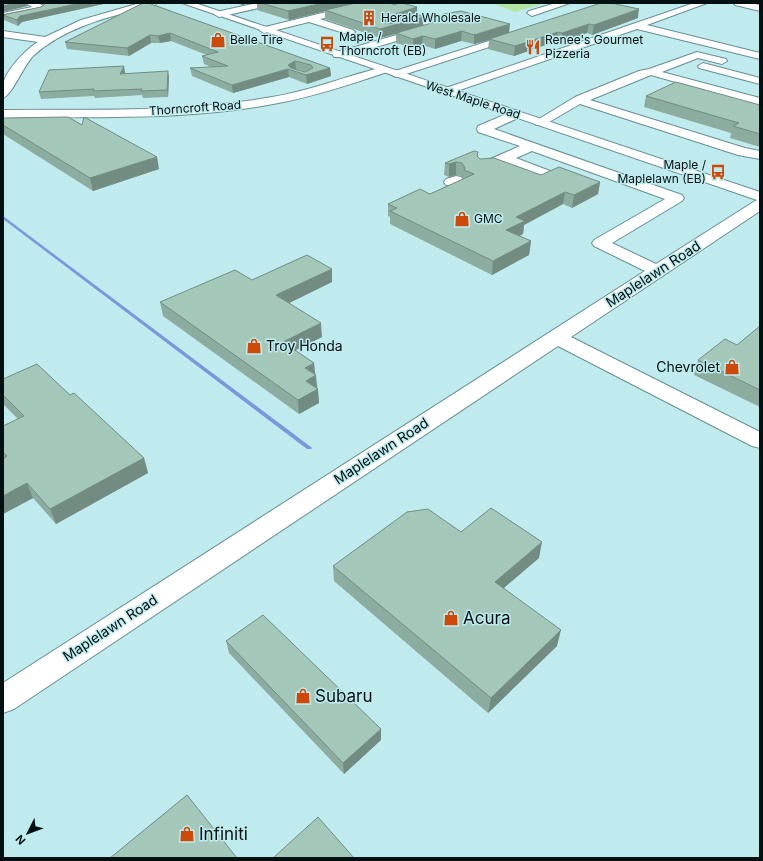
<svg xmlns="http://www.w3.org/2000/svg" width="763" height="861" viewBox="0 0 763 861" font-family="Inter,sans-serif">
<rect width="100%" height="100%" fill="#c0ebee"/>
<path fill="#b4e4a2" d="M493 3H545L515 12Z"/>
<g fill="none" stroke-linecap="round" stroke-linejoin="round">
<path fill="#7b96db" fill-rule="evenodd" d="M3 216 311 447 312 448 311 449H307L3 219Z"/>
<g stroke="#678f93" stroke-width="2">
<path id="minor" d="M26 3H38L47 8 42 11 3 19V13L32 7Z
M140 3H156L155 5C112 16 66 26 33 56 24 65 12 95 3 98 3 93 2 89 3 85 5 71 26 49 38 42L3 37V31L45 37 81 20Z
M257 3H273L272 5 219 17 214 14 216 12Z
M556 3H570L532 16 527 13 529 11Z
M694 3H707L647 25 760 53V59L637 29 451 93H443L441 91 443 89Z
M734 3H750L760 5V11L735 5Z
M355 5 360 8 358 10 320 19 353 30 355 32 353 34H347L309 22 264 33 259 30 261 28Z
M419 17 441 24 443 26 441 28 342 57H334L333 55 334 53 428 26 419 23 394 30 389 27 391 25Z
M517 32 520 33 522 35 520 37 400 76 396 77 390 74 392 72Z
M697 52 726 59 727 61 722 64 698 58 662 72 760 98V106L651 75 590 100 745 148 760 151V159L738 155 580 104 544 125H536L534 122 575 97 639 71 649 69Z
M703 63 760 78V84L699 68 698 66Z
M383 67 387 68 388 70 387 72C349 85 312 97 273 104 184 121 93 116 3 118V110C93 109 183 113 272 97 310 91 346 76 383 67Z
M516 110 522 114 520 117 494 129 682 195 684 198 682 201 612 243 656 264 755 201 760 199V211L571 337 760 432V448L752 446 558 346 14 709 3 713V683L645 271 594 246 592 243 594 240 665 199 532 151 516 158 550 171 552 174 550 177H540L505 163 489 170H479L477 167 479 164 520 146 478 132 477 129 478 126Z
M456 176 461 177 463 180C459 186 452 187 446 185L444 182 446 179Z"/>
</g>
<g stroke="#678f93" stroke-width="2">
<path id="major" d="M182 3H195L760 192V201Z"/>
</g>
<use href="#minor" fill="#fff" fill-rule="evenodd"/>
<use href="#major" fill="#fff" fill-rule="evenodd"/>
</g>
<path fill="#8cac9f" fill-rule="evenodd" d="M41 3H108L22 22 18 26 4 20 3 14 41 7 44 5Z
M143 3 330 68 331 76 307 84 289 77 233 93 192 76 190 68 211 67 204 64 202 56 207 55 171 41 160 43H151L129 56 67 49 65 42ZM294 69H296L306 72H305Z
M236 3H250L242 5Z
M257 3H389L417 16 423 26 442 20 443 19V14L510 32 638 18 592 35 587 33 561 43 557 41 514 56 488 49 489 40 474 44 461 41 435 49 422 45 413 48 396 43V34L380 38 325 19V11L289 20 257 10Z
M752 3H760V5Z
M125 72V73L169 77 168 97 143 98 142 95 95 98 94 96 41 99 39 92Z
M646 96 760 105V147L730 138 731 133 644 107Z
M3 118 159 169 93 191 3 134Z
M478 152V157L480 159 541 175 600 182 598 194 572 208 563 204 524 225 523 234 519 236 531 241 529 255 492 275 390 224V217L388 216V204L430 194 463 179 461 176 456 175 449 177 444 175 445 163Z
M332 269V282L289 303 322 337 295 350 316 375 319 403 299 414 163 316 160 302 252 280Z
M760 326V407L694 375 698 360 737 345Z
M3 379 70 395 144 458 148 473 56 524 33 498 3 514V426L18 419 3 404Z
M461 532 539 558 504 588 557 646 488 713 334 581 333 566Z
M226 641 381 729V740L344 774 229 653Z"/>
<path fill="#728c82" d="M16 3H27L28 6 3 12V6Z
M81 3H108L22 22 18 26 17 20 20 16Z
M241 3H250L242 5Z
M323 3H357L289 20 288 11Z
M417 7V16L423 17V26L380 38V29L384 20 386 17Z
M639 9 638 18 592 35 594 25Z
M510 24 509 33 489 39V40L474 44V35Z
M589 24 587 33 561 43 562 33Z
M462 31 461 41 435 49V39Z
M558 32 557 41 514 56 515 46Z
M170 33 171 41 160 43 158 36Z
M150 35 151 43 129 56 127 48Z
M423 36 422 45 413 48V39Z
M295 61 296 69 293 70 288 65Z
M124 66 125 72 122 80 120 74Z
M330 68 331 76 307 84 306 75Z
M288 69 289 77 233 93 232 85Z
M168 71 169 77 168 97 167 90Z
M157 157 159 169 93 191 90 178Z
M456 162V175L449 177V164Z
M600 182 598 194 572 208 574 195Z
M565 192 563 204 524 225 523 234 504 243 506 230 516 217Z
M531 241 529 255 492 275 493 261Z
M332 269V282L277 309 276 295Z
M321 323 322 337 284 356 283 342Z
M314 363 317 389H318L319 403 299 414 298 400 305 368Z
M144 458 148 473 56 524 50 509Z
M27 483 33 498 3 514V496Z
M542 542 539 558 493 597 495 582Z
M561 630 557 646 488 713 491 698Z
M381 729V740L344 774 343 763Z"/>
<path fill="#a3c8b9" stroke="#728c82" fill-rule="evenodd" d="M3 3H16L3 6Z
M46 3H81L20 16 17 20 3 15 41 7Z
M143 3H148L330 68 306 75 288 69 232 85 190 68 228 66 202 56 218 52 170 33 158 36 150 35 127 48 65 42ZM295 61 311 65 313 68 305 72 291 68 288 65Z
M261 3H323L288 11Z
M356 3H389L395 5 398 3H402L417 7 386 17 384 20 389 24 419 15 423 17 380 29 325 10Z
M601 3H611L639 9 594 25 589 24 562 33 558 32 515 46 489 39Z
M461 11 510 24 474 35 462 31 435 39 423 36 413 39 396 33 442 20 445 17 443 14Z
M124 66 120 74 168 71 167 90 141 91 142 89 93 91 94 89 39 92 49 70Z
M676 82 760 105V134L733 126 739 123 646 96Z
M68 117 82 125 84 117 157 157 90 178 3 125V118Z
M474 151 478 152 477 156 480 159 494 158 541 175 559 167 600 182 574 195 565 192 516 217 525 221 506 230 531 241 493 261 390 211 397 208 388 204 420 189 430 194 474 174 464 170 465 168 462 163 456 162 449 164 445 163Z
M307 255 332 269 276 295 321 323 283 342 314 363 305 368 316 375 306 381 318 389 298 400 160 302 235 270 252 280Z
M760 326V390L698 360 725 339 737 345Z
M37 364 70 395 74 393 144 458 50 509 27 483 3 496V459L7 456 3 452V426L24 416 3 395V379Z
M491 508 542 542 495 582 561 630 491 698 333 566 407 512 428 509 461 532Z
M263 615 381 729 343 763 226 641Z
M187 795 237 858H110Z
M318 817 354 858H273Z"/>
<defs>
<g id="building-bare" transform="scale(1.2)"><path d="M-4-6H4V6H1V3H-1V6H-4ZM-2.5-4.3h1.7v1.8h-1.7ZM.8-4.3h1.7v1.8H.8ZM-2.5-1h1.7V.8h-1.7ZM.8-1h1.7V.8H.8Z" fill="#ce4808" stroke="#c0ebee" stroke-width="2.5" paint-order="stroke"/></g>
<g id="shop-bare" transform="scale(1.2)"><path d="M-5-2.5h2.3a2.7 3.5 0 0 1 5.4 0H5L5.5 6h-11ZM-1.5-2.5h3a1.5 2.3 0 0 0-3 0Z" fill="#ce4808" stroke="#c0ebee" stroke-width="2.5" paint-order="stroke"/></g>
<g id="bus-bare" transform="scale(1.2)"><path d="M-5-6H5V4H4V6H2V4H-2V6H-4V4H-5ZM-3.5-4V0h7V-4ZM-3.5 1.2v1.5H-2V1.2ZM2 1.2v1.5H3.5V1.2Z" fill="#ce4808" stroke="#c0ebee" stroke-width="2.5" paint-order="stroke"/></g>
<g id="restaurant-bare" transform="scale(1.2)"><path d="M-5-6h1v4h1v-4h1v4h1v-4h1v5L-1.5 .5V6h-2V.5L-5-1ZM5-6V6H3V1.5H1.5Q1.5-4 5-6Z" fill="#ce4808" stroke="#c0ebee" stroke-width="2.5" paint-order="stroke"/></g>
</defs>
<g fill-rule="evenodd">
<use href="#building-bare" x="369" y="18"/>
<use href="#shop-bare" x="218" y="40"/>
<use href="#bus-bare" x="327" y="44"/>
<use href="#restaurant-bare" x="533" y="47"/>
<use href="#bus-bare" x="718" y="172"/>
<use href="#shop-bare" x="462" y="219"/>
<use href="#shop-bare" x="254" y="346"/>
<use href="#shop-bare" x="732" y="367"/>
<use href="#shop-bare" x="451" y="618"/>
<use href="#shop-bare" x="303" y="696"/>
<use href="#shop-bare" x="187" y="834"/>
</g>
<g text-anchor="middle" stroke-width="3" stroke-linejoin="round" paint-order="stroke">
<g font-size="12" fill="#021011" stroke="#c0ebee" text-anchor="start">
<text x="381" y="22">Herald Wholesale</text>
<text x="339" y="41">Maple /<tspan x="339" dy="14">Thorncroft (EB)</tspan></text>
<text x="230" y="44">Belle Tire</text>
<text x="545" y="44">Renee's Gourmet<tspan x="545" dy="14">Pizzeria</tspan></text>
<text x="706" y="169" text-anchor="end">Maple /<tspan x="706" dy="14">Maplelawn (EB)</tspan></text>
<text x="474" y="223">GMC</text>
</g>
<g font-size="12" fill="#021011" stroke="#c0ebee">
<text transform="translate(473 100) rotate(18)" y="4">West Maple Road</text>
<text transform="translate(195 108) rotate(-4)" y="4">Thorncroft Road</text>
</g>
<g font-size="14" fill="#021011" stroke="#c0ebee">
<text transform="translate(653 274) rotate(-33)" y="5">Maplelawn Road</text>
<text transform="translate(381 451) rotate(-33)" y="5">Maplelawn Road</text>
<text transform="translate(110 628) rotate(-33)" y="5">Maplelawn Road</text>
</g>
<g font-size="14" fill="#021011" stroke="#c0ebee" text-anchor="start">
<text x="266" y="351">Troy Honda</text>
<text x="720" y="372" text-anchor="end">Chevrolet</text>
</g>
<g font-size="17" fill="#021011" stroke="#c0ebee" text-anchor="start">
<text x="463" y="624">Acura</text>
<text x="315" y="702">Subaru</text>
<text x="199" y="840">Infiniti</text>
</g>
</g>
<rect width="763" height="861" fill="none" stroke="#021011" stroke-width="8"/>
<g transform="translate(28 833) rotate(228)" stroke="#c0ebee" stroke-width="3" paint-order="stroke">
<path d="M0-3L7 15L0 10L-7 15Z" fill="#021011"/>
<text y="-6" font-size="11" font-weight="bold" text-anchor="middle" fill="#021011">N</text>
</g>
</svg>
